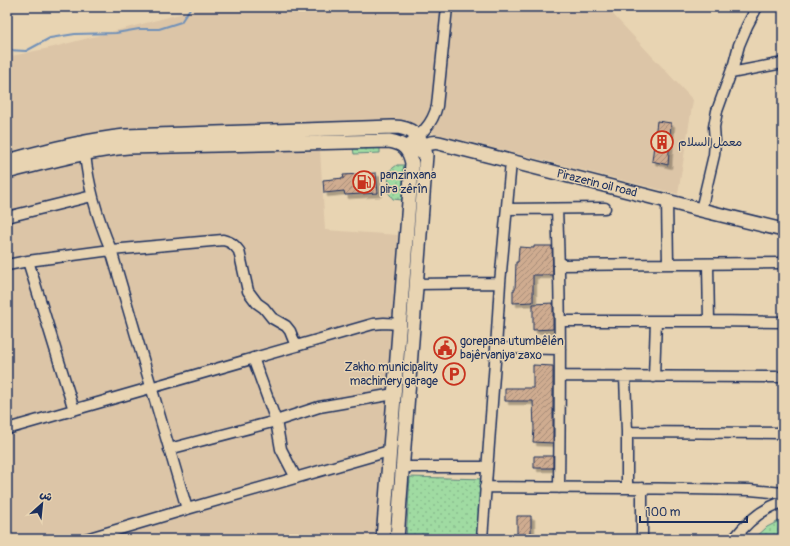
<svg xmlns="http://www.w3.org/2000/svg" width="790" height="546" viewBox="0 0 790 546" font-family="Pangolin,'Playpen Sans Arabic',sans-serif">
<defs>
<pattern id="green-dots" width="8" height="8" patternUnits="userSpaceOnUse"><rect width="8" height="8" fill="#a0dba2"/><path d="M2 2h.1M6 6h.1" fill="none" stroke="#89bc8e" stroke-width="1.8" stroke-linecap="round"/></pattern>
<pattern id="building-hatch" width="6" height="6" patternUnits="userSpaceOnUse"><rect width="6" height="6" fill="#cfac90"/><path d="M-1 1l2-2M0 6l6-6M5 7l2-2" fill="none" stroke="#a78c79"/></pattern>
<filter id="shadow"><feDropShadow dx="3.5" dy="3.5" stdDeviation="0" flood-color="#0004"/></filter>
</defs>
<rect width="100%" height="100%" fill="#e8d4b2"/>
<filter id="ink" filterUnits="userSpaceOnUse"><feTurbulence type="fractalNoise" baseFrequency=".025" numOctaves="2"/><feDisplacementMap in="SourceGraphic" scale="8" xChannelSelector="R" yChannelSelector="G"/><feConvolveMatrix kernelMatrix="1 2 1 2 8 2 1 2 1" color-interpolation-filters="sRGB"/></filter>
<g filter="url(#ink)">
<path fill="#dcc5a7" d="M205 7H606L693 100 678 194 426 131 416 124 385 123 82 134 7 152V57L54 47 203 8Z
M320 150 325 230 398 235 379 539H7V178L97 152Z"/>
<path fill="url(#green-dots)" stroke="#5e8580" d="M380 147V153L354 154 353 148Z
M397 165H404L402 200 393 199 388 192 389 171Z
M410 477 485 479 481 539H406Z
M783 519V539H754L767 527Z"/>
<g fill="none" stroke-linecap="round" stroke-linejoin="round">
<path stroke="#7191b9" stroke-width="2" d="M7 50 26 51 50 38 75 34 116 33 139 29H159L181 22 191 7"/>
</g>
<path fill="url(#building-hatch)" stroke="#1b2f5e" filter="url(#shadow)" d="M657 121 671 123 668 165 652 161Z
M376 173 378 193 345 195 344 191 324 193 323 180 344 178 343 175Z
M534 246H552L553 275H533V302L513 303V290H515L516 262H518L519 247 534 248Z
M553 303V329L533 330V304Z
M533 365 553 366V443L533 442 534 429 533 401H505V388H533Z
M534 456H553V468H534Z
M517 516H531V539H517Z"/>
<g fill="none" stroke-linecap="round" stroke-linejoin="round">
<g stroke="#1b2f5e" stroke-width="13">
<path id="minor" d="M731 73 783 63
M405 147C420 135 432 126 437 106L447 7
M85 153C88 187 98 219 111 250L187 509 389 451
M667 201 668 264
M507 209 605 208
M557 209C561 302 560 395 559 488
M701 210 714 155 715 142 714 127 717 111 734 64 739 45 747 26 757 7
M7 217 92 196
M28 261 74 410
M7 265 28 261 111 250 223 240C231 242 234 244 239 251L248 291 257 303 264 308 272 318 286 326 290 331 296 346
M559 265 783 263
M708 265 709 321
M416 284 500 283
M560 321H709L783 322
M496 348 560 349
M253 358 276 421 281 449 296 478
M560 376 783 377
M625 376 627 432V488
M654 377 656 321
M7 429 373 324 384 323 400 324
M627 432 783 433
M169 449 276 421 319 407 394 394
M402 467H487
M485 487 627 488 750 490 783 493
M86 539 187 509
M482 539 496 348 500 283 511 162
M642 539V488
M734 539C747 522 763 508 783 502"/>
</g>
<g stroke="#1b2f5e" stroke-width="16">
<path id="major" d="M417 151C423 146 430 141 439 143L667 201 701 210 783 230
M7 161C46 151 85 140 125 136L393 127C412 127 423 137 426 155L397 539
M7 172C47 162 86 151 128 147L389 141C403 143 409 149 412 163L383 539"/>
</g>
<use href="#minor" stroke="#e8d4b2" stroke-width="10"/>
<use href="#major" stroke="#e8d4b2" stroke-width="13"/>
</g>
</g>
<defs>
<g id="building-ring" transform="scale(1.15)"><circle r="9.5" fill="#e8d4b2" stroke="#c8321e" stroke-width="1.5"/><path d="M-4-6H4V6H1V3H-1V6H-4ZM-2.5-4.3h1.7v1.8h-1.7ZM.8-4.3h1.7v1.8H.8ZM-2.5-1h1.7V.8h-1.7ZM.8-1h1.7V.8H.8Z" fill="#c8321e"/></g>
<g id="fuel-ring" transform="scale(1.15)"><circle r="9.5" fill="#e8d4b2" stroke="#c8321e" stroke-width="1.5"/><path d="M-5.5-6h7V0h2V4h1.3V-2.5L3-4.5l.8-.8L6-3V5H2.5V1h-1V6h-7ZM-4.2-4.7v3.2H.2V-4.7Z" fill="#c8321e"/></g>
<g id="civic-ring" transform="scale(1.15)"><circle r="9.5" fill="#e8d4b2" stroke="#c8321e" stroke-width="1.5"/><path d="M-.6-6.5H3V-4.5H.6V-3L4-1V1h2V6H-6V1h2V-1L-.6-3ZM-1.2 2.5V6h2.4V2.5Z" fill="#c8321e"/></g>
<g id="parking-ring" transform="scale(1.15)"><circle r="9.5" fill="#e8d4b2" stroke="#c8321e" stroke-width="1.5"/><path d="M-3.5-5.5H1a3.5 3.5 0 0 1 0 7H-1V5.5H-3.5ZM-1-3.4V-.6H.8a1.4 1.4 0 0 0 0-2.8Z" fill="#c8321e"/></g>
</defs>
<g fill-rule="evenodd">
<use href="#building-ring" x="662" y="142"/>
<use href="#fuel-ring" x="364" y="182"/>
<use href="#civic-ring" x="445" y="348"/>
<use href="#parking-ring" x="454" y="374"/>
</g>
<g text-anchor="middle" stroke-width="3" stroke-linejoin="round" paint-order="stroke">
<g font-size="12" fill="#1b2f5e" stroke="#e8d4b2" text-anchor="start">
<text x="678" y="146">معمل السلام</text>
<text x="380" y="179">panzinxana<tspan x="380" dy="14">pira zêrîn</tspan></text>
<text x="460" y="345">gorepana utumbêlên<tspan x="460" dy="14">bajêrvaniya zaxo</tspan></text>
<text x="438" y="371" text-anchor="end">Zakho municipality<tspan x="438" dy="14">machinery garage</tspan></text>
</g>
<g font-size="12" fill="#1b2f5e" stroke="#e8d4b2">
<text transform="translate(597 183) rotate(14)" y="4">Pirazerin oil road</text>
</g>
</g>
<rect width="790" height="546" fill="none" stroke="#e8d4b2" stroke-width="24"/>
<rect x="12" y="12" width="766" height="522" fill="none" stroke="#1b2f5e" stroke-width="1.5" filter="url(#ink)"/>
<g transform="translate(42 504) rotate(27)" stroke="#e8d4b2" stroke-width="3" paint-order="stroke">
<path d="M0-3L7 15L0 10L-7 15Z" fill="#1b2f5e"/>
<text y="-6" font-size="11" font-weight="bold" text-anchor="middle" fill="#1b2f5e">ش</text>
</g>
<path d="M640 516v6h107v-6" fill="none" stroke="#1b2f5e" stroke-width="2"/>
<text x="646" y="516" font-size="12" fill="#1b2f5e" stroke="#e8d4b2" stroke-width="3" paint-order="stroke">100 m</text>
</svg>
